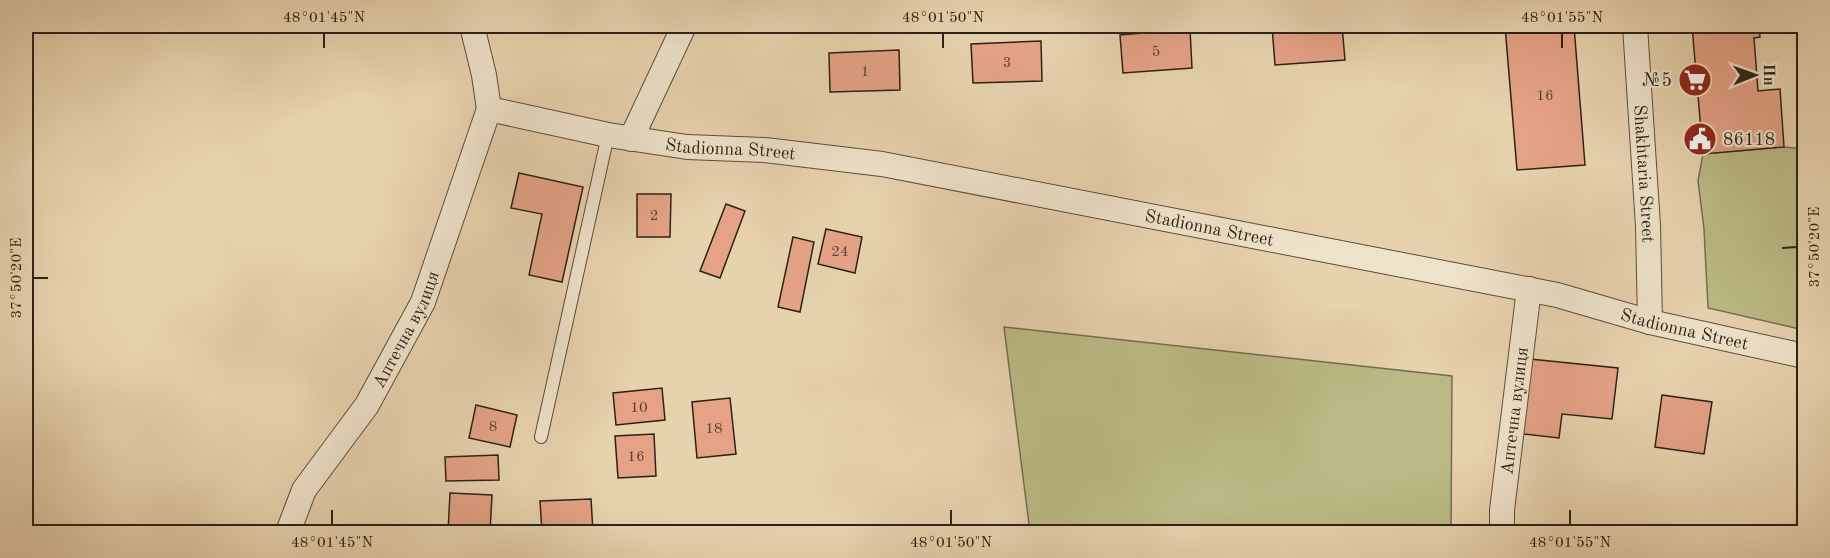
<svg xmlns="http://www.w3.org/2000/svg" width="1830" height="558" viewBox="0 0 1830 558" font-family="'Old Standard TT',serif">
<rect width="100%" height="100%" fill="#e7d2ae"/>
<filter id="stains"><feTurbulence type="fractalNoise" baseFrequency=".00333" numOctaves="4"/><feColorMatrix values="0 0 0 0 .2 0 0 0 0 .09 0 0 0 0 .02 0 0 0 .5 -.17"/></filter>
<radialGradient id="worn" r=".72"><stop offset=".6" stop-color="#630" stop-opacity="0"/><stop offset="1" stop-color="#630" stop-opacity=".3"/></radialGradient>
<path fill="#bbba86" stroke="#746e4d" stroke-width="1.5" d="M1784 147 1804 149V330L1708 308 1704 229 1698 181 1703 154Z
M1004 327 1452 376 1451 532H1030Z"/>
<path fill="#e5a287" stroke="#2c2214" stroke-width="1.5" d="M1272 26H1342L1345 60 1275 65Z
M1505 26H1574L1585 165 1517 170Z
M1692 26H1759L1760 37 1754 38 1758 91 1780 89 1784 147 1703 154Z
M1190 29 1192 68 1123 73 1120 35Z
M1041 41 1042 81 973 83 971 44Z
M899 50 900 90 830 92 829 53Z
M519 173 583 187 562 282 529 275 542 214 511 208Z
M637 194H671L670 237H637Z
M726 204 745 211 720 278 700 271Z
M826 229 862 237 855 273 818 264Z
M793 237 814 242 800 312 778 307Z
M1530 359 1618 368 1612 419 1562 414 1559 438 1523 434Z
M662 388 665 420 616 425 613 393Z
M1662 395 1712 402 1704 454 1655 447Z
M730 398 736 454 697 458 692 402Z
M476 405 517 415 510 447 469 438Z
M654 434 656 476 618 478 615 436Z
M498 455 499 480 446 481 445 457Z
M450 493 492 495 490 532H448Z
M591 499 593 532H542L540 501Z"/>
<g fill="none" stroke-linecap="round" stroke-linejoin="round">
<g stroke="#5b4e3a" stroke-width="14">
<path id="lane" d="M541 437 608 135"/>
</g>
<g stroke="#5b4e3a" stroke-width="26">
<g id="street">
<path id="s1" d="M472 26 484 75 489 109 608 135 687 147 765 150 882 164 1557 295 1650 322 1804 356"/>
<path id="s2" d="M1635 26 1648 226 1650 322"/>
<path d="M631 139 684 26"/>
<path id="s3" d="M288 532 304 490 367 405 423 302 489 109"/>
<path id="s4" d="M1502 532V510L1529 289"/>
</g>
</g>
<use href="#lane" stroke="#efe2ca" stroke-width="12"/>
<use href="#street" stroke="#efe2ca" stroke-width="24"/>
</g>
<path fill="none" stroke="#2c2214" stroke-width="2" d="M324 33V48M943 33V48M1562 33V48M1782 248 1797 247M33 278H48M332 510V525M951 510V525M1570 510V525"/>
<defs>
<g id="supermarket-disc" transform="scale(1.725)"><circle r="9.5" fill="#8f2418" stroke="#efe2ca"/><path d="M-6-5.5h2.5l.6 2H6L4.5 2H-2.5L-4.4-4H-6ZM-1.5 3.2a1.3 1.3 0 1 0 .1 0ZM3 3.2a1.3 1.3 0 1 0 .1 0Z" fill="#fff"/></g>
<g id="civic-disc" transform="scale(1.725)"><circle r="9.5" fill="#8f2418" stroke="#efe2ca"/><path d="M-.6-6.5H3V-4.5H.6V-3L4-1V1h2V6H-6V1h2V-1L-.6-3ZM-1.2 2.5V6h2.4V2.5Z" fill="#fff"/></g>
</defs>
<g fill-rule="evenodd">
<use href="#supermarket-disc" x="1695" y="80"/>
<use href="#civic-disc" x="1700" y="139"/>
</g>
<g text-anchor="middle" stroke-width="4.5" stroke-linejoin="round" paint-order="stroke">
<g font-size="15" fill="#5a4231">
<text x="1156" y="56">5</text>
<text x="1007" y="67">3</text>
<text x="865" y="76">1</text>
<text x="1545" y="100">16</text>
<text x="654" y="220">2</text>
<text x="840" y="256">24</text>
<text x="639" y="412">10</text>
<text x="493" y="431">8</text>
<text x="714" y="433">18</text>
<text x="636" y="461">16</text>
</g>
<g font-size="18" fill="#2c2214" stroke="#efe2ca" text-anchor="end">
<text x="1672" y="86">№5</text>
<text x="1723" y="145" text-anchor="start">86118</text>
</g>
<g font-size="18" fill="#2c2214" stroke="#efe2ca">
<text dy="6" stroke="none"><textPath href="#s1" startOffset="330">Stadionna Street</textPath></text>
<text dy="6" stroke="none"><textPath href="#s2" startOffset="148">Shakhtaria Street</textPath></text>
<text dy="6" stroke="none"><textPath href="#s1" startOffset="816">Stadionna Street</textPath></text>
<text dy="6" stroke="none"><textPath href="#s1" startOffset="1302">Stadionna Street</textPath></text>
<text dy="6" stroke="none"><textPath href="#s3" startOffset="236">Аптечна вулиця</textPath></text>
<text dy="6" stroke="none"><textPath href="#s4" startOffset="122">Аптечна вулиця</textPath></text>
</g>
</g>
<rect width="1830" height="558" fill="none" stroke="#e7d2ae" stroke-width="66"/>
<g transform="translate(1755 75) rotate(89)" stroke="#efe2ca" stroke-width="4.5" paint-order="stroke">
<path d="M0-4.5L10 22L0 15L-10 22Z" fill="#2c2214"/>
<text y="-9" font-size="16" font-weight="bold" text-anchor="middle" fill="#2c2214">Пн</text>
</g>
<rect x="33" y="33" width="1764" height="492" fill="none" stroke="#2c2214" stroke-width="2"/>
<g font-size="15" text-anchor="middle" fill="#2c2214">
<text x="324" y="22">48°01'45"N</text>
<text x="943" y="22">48°01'50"N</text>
<text x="1562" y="22">48°01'55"N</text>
<text transform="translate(1814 247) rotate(-90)" y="5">37°50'20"E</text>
<text transform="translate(16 278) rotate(-90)" y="5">37°50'20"E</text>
<text x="332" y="547">48°01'45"N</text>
<text x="951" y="547">48°01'50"N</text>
<text x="1570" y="547">48°01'55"N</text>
</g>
<rect width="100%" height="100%" filter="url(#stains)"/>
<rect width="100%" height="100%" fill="url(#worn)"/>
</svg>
